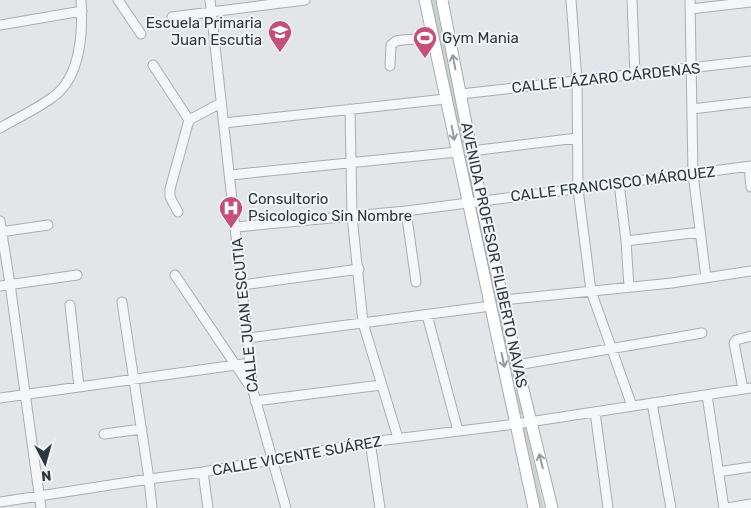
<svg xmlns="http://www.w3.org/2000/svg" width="751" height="508" viewBox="0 0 751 508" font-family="Rubik,sans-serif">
<rect width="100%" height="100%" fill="#e2e6e9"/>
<path fill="#cad3c4" d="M428 0H435L476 193 475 198H473Z
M477 204 523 413 520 416 518 415 472 207Z
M520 426 526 428 544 508H537Z"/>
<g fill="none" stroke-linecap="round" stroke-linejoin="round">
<g stroke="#a7aeb3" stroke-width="11">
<path id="minor" d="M118 0 141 34
M210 0 253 391 286 508
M571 0 577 81 578 189 591 291 632 406
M632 0 635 75
M690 0 693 174 706 278
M690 9 751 2
M172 17 305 0
M0 25 82 11
M153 65 189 120
M390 66 391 45 396 41 402 40 433 38
M461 94 751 61
M350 109 352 216 363 323 398 438
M692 109 751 102
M224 123 446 99
M0 128C17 118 37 109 53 97 81 77 83 31 81 0
M471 151 577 138
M749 167 751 187
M230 175 457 152
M619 183 626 241 629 287
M406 211 416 282
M178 212 170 197V189L189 120 221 103
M0 221 10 284 41 508
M236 227 406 211 751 166
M0 232 48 225
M626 241 700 232
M175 275 253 391
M242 285 359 269
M0 286 77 275
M503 300 672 283 751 271
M122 302 149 479 152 508
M70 305 79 387
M427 315 458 431
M248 338 491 306
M517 365 702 333
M743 389 734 343 736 340 751 336
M707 395 724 508
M0 398 250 363
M255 401 381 385
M652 403 671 508
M595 412 608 508
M104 434 142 429
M370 442 380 508
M203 472 208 508
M718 472 751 467
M0 502 149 479 203 472 370 442 516 424 751 388
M727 508 751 504"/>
</g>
<g stroke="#a2adb4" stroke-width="13">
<path id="major" d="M425 0 534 508
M442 0 481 201 517 365 552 508"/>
</g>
<use href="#minor" stroke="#f5f6f8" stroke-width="9"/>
<use href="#major" stroke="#fff" stroke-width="11"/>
</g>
<defs><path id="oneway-shaft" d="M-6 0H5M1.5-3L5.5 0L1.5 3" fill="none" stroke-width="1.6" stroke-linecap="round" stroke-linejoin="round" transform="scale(1.25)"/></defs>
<g stroke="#959ba0">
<use href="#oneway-shaft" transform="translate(454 62) rotate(-101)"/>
<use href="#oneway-shaft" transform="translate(453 133) rotate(79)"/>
<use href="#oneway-shaft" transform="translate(503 360) rotate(78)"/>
<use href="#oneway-shaft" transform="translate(541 461) rotate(-104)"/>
</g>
<defs>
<g id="school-pin" transform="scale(1.25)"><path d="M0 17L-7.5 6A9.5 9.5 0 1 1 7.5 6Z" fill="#c64f78" stroke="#f2f5f7"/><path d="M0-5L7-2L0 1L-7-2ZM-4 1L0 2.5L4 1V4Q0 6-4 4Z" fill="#fff"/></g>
<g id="stadium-pin" transform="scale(1.25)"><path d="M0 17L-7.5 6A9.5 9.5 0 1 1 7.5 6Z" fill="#c64f78" stroke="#f2f5f7"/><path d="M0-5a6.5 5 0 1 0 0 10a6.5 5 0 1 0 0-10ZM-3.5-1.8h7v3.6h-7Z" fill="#fff"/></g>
<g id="hospital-pin" transform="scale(1.25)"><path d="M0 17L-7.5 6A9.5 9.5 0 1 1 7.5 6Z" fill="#c64f78" stroke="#f2f5f7"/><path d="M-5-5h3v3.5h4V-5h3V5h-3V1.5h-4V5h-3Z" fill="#fff"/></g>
</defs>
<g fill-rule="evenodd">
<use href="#school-pin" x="280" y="32"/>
<use href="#stadium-pin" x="425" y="38"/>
<use href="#hospital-pin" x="231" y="208"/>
</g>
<g text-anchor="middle" stroke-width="4" stroke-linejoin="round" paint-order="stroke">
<g font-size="15" fill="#2b3740" stroke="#f2f5f7" text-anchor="start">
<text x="262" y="28" text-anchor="end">Escuela Primaria<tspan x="262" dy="17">Juan Escutia</tspan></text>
<text x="442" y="43">Gym Mania</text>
<text x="248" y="204">Consultorio<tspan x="248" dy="17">Psicologico Sin Nombre</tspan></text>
</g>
<g font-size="15" fill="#2b3740" stroke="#f2f5f7">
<text transform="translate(606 78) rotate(-6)" y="5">CALLE LÁZARO CÁRDENAS</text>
<text transform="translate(613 184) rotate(-7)" y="5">CALLE FRANCISCO MÁRQUEZ</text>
<text transform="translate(494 255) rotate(78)" y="5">AVENIDA PROFESOR FILIBERTO NAVAS</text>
<text transform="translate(245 315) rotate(-96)" y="5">CALLE JUAN ESCUTIA</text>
<text transform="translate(297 456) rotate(-10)" y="5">CALLE VICENTE SUÁREZ</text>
</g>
</g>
<g transform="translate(45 463) rotate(174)" stroke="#f2f5f7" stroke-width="4" paint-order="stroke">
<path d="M0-4L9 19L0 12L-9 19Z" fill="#2b3740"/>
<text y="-8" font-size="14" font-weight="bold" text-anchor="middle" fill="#2b3740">N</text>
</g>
</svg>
